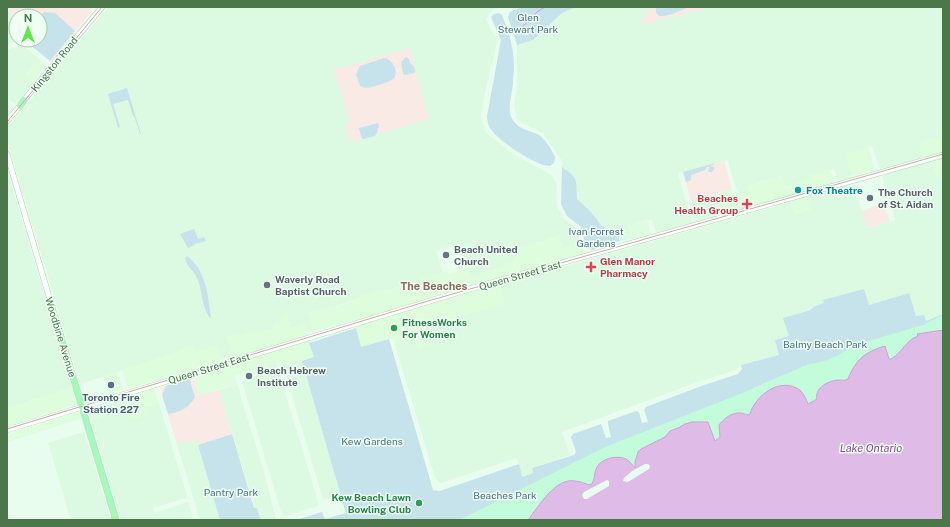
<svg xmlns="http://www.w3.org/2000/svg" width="950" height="527" viewBox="0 0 950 527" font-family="'Public Sans',sans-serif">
<rect width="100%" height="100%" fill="#e8fded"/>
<path fill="#dcf9e2" d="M7 7 10 13 16 17V40H20L7 44Z
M108 7H504L493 9 486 19 497 41 484 98 481 117 486 133 513 154 552 175 557 185 556 197 557 207 564 219 576 228 581 242 563 248 559 236 512 250 516 260 503 264V267L483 273 480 272 481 276 471 279 460 243 436 251 443 273 380 292V291L359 297 360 298 323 310V308L308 313 315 331 307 332 305 324 291 328 287 313 284 316 282 322 274 329 254 334 253 331 238 336H226L233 356 222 360 217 345 195 352 193 345 161 358 80 384 7 140V128Z
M576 7H943V136L919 143 923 157 880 169 872 146 846 154 852 176 839 181 834 169 810 176 811 179 786 187 782 176 746 186 748 193 738 195 728 160 678 173 692 223 656 233 652 220H647L628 226 631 239 620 241 616 229 609 230 602 226 591 212 576 199V183L573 175 562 167V161L543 133 524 124 517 119 514 107 517 85V45L533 40 562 13Z
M22 45 39 59 26 75 33 83 15 104 8 98H7V50Z
M931 161 937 179 943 177V314L926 321 916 316 909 293 869 305 823 300 824 303 813 307V308L808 311 784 318 789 336 779 355 741 365 735 370 692 384 562 432 570 455 532 468 533 473 522 477 517 458 440 483 435 478 395 344 414 339 431 346 424 327 504 303 500 285 791 202 794 215 810 210 806 198 854 185 867 228 895 220 882 176Z
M7 170 72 388 7 408Z
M716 194 722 214 697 221 691 201Z
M275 359 319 505 318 506 285 516 282 515 242 381 256 376 258 381 271 377 267 362Z
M302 361 341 494 323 499 283 365 294 362 295 363Z
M237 384 264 472 276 519 273 520H261L257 508H255L219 390Z
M124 399 130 419 148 414 146 407 159 404 187 496 186 498 153 508 154 513 188 502 194 520H121L91 420 107 415 105 405Z
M84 432 88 444 111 520H71L48 443Z
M196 438 220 520H200L177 444Z"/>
<path fill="#defddc" d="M39 59 46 65 33 83 26 76Z
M943 136V177L937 179 930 155 923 157 919 143Z
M868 147 874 167 872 170 852 176 846 154Z
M830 170 834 182 804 191 810 210 794 215 789 195 722 214 716 194 732 189 734 196 748 193 746 186 783 176 786 187 810 179V176Z
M647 220 651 233 631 239 628 226Z
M559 236 563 247 581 242 584 253 498 278 505 303 425 327 431 346 418 350 414 339 395 344 393 338 361 347 353 320 315 331 308 313 323 308 324 310 360 299 359 297 380 290 381 292 447 271 448 274 468 268 471 279 481 276 480 272 482 271 483 273 503 267V264L515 260 512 250Z
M287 313 291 328 305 324 314 357 278 367 275 359 267 362 271 377 258 381 254 370 235 376 237 384 198 395 191 370 128 388 122 370 161 358 193 345 196 351 217 345 222 359 232 356 226 336 237 333 239 335 253 331 255 334 274 329 273 324 281 322 280 317Z
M117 372 123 390 109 394 104 377Z
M72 388 77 404 7 426V408Z
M154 389 159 404 146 407 148 415 130 419 124 399Z
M105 405 108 415 91 420 89 411 90 409Z
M79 412 81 419 7 442V435Z"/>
<path fill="#f9eae5" d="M8 7H88L92 11 52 62 25 40H40V16H16V17L10 13Z
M652 7H713L641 25 645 15Z
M410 48 429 119 350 142 344 125 350 123 334 70Z
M724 161 732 189 691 201 683 172Z
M884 203 890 221 867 228 862 211Z
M193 377 198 395 219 390 232 434 198 445 196 439 177 444 160 388Z"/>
<path fill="#c6e2eb" d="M522 7H576L562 13 533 40 517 45 508 17 510 12Z
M656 7H688C684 10 666 17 661 16 658 16 657 14 656 12Z
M44 12 55 13 75 31 50 61 24 40H40V16Z
M499 13 502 15C511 39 516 54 513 81 513 92 507 106 511 117 517 129 528 130 539 135 545 139 552 150 555 157L554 163 550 166C537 167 497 140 490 128 488 125 487 121 487 116L501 40 491 17 494 14Z
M406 57 409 59 410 63 414 67 415 71 414 73 406 75 403 74 401 62Z
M384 58C393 59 400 73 393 79 390 82 370 88 366 88 364 88 362 86 360 86L356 74 360 66Z
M127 88 141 134H140L134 116H133L128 100 113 104 120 127 118 128 108 94Z
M378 123 379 127 378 128V131L375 136 363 139 361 136 359 128Z
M715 163 711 166 715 168 712 172H709L708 171 710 167H707L705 170 691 175V180L686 182 683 172Z
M562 167C579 178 576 180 577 199L591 212 602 226 609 230 616 229 620 241 592 250 586 246 581 227 567 216 561 204Z
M194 229 198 239 204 237 206 241 195 244 194 245 188 248 180 234Z
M187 256C206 270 208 295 211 317L210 318C201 307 203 289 196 276 193 270 186 266 185 258Z
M864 289 869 305 909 293 916 316 924 315 926 321 943 314V330H940L530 518 528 520H296L322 512 325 519 346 513 302 361 314 357 309 343 356 328 361 347 389 339 433 490 440 491 519 464 522 477 533 473 532 468 574 455 576 452 571 437 573 434 601 424 606 438 611 437 608 424V421L636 411 639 412 642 423 648 422 644 410 646 407 704 385 738 374 742 369 741 365 779 355 775 340 789 336 783 318 808 311 813 308V307L824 303 823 300Z
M189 378 195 397C189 408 180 412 168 414L162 395 166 386Z
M232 434 254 508H257L261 520H220L198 445Z"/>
<path fill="#c3fcdb" d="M943 315V330L918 334V335C905 341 903 352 891 359H889L885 346C865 352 856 360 848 379 844 381 843 380 838 380 824 380 821 388 817 399L808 404 806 399 780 386C766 390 754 400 750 414L719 433 720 437 714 441 711 430 704 421 692 422 685 424 678 428 670 431 665 437 641 449 638 452 635 462 636 468C625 460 623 456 608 459L591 485 560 484 548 493 528 520H459L605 447 750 390 755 387 809 364C824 363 841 355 852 346L923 325Z"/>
<path fill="#debce7" stroke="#cea2d9" d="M943 330V520H528C538 507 556 477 575 481 580 481 585 484 591 485 595 480 594 473 597 467 602 458 617 455 626 459 630 461 632 465 635 468V462L638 452 641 449 665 437 670 431 678 428 685 424 692 422H708L715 441 720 437 719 425C725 417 736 409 747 415L750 414C755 396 780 376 800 390 804 394 806 399 808 404L817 399C814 388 829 380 839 380 843 380 844 381 848 379 856 359 865 352 885 346L889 359H891C903 352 905 341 918 336L917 334Z"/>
<path fill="#e8fded" d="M645 464H648L650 466 649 469 628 482 623 481 624 478 632 471Z
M607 480 609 481V486L587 499H584L582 495 584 492Z"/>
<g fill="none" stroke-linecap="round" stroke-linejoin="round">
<path stroke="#cea2d9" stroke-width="1" d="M523 26 537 12 545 7"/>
<g stroke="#aed4b1" stroke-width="6">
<path id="secondary" d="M24 100 102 7
M7 121 20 106
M7 154 55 317
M7 430 466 290 943 155"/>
</g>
<g stroke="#cdd9cd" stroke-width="7">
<path id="primary" d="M20 106 24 100
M55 317 116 520"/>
</g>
<g stroke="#cdd9cd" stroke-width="8">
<path id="highway" d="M115 519V520"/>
</g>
<use href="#secondary" stroke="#fff" stroke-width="5"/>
<use href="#primary" stroke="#a1fbb9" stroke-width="5.5"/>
<use href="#highway" stroke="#a8f79f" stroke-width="7"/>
<path stroke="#c7aca5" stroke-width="1" d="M7 122 102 7
M7 429 428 301 943 154"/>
</g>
<circle fill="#0f9aa8" stroke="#effff3" stroke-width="1.5" cx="798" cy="190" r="4"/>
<g fill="#6b7280" stroke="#effff3" stroke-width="1.5">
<circle cx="870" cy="198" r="4"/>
<circle cx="446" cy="255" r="4"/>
<circle cx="267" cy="285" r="4"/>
<circle cx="249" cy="376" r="4"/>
</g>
<g fill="#e0444e" stroke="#effff3" stroke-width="1.5">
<path d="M745 198h4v4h4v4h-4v4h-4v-4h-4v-4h4z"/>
<path d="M589 261h4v4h4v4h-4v4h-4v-4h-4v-4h4z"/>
</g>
<g fill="#2e9e5b" stroke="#effff3" stroke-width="1.5">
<circle cx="394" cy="328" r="4"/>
<circle cx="419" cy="503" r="4"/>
</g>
<circle fill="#5c6f8a" stroke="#effff3" stroke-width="1.5" cx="111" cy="385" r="4"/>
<g text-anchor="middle" stroke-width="3" stroke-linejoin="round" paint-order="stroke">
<g font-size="10" fill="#497389" stroke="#effff3">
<text x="528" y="21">Glen<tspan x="528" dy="12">Stewart Park</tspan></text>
<text x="596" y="235">Ivan Forrest<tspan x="596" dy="12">Gardens</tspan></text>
<text x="825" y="348">Balmy Beach Park</text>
<text x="372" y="445">Kew Gardens</text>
<text x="231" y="496">Pantry Park</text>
<text x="505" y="499">Beaches Park</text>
</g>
<g font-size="10" fill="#4c774b" stroke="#effff3">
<text transform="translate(54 64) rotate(-51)" y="4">Kingston Road</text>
<text transform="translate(520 275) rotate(-16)" y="4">Queen Street East</text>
<text transform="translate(61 337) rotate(73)" y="4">Woodbine Avenue</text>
<text transform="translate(209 368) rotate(-17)" y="4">Queen Street East</text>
</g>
<g font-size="10" font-weight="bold" fill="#0d838f" stroke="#effff3" text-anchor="start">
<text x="806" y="194">Fox Theatre</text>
</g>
<g font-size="10" font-weight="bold" fill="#5b616d" stroke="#effff3" text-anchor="start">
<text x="878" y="196">The Church<tspan x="878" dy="12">of St. Aidan</tspan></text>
<text x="454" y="253">Beach United<tspan x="454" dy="12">Church</tspan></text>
<text x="275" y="283">Waverly Road<tspan x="275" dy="12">Baptist Church</tspan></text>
<text x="257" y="374">Beach Hebrew<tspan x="257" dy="12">Institute</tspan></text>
</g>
<g font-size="10" font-weight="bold" fill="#be3a42" stroke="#effff3" text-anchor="end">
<text x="738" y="202">Beaches<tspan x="738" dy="12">Health Group</tspan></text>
<text x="600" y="265" text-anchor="start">Glen Manor<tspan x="600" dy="12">Pharmacy</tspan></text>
</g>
<g font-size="10" font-weight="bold" fill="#27864d" stroke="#effff3" text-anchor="start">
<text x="402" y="326">FitnessWorks<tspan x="402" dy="12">For Women</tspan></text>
<text x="411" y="501" text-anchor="end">Kew Beach Lawn<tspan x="411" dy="12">Bowling Club</tspan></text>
</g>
<g font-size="10" font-weight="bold" fill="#4e5e75" stroke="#effff3">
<text x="111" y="401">Toronto Fire<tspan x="111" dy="12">Station 227</tspan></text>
</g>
<g font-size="11" font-weight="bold" fill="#8c6d5f" stroke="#effff3">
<text x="434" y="290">The Beaches</text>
</g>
<g font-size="11" font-style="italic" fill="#904ea0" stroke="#effff3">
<text x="871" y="452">Lake Ontario</text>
</g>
</g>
<rect width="950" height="527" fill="none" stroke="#4c774b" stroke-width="16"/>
<g transform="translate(28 28)"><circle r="19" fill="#effff3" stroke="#aec9b0"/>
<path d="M0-3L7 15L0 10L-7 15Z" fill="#62e64e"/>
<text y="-6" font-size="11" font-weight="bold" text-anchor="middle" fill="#4c774b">N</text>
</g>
</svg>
